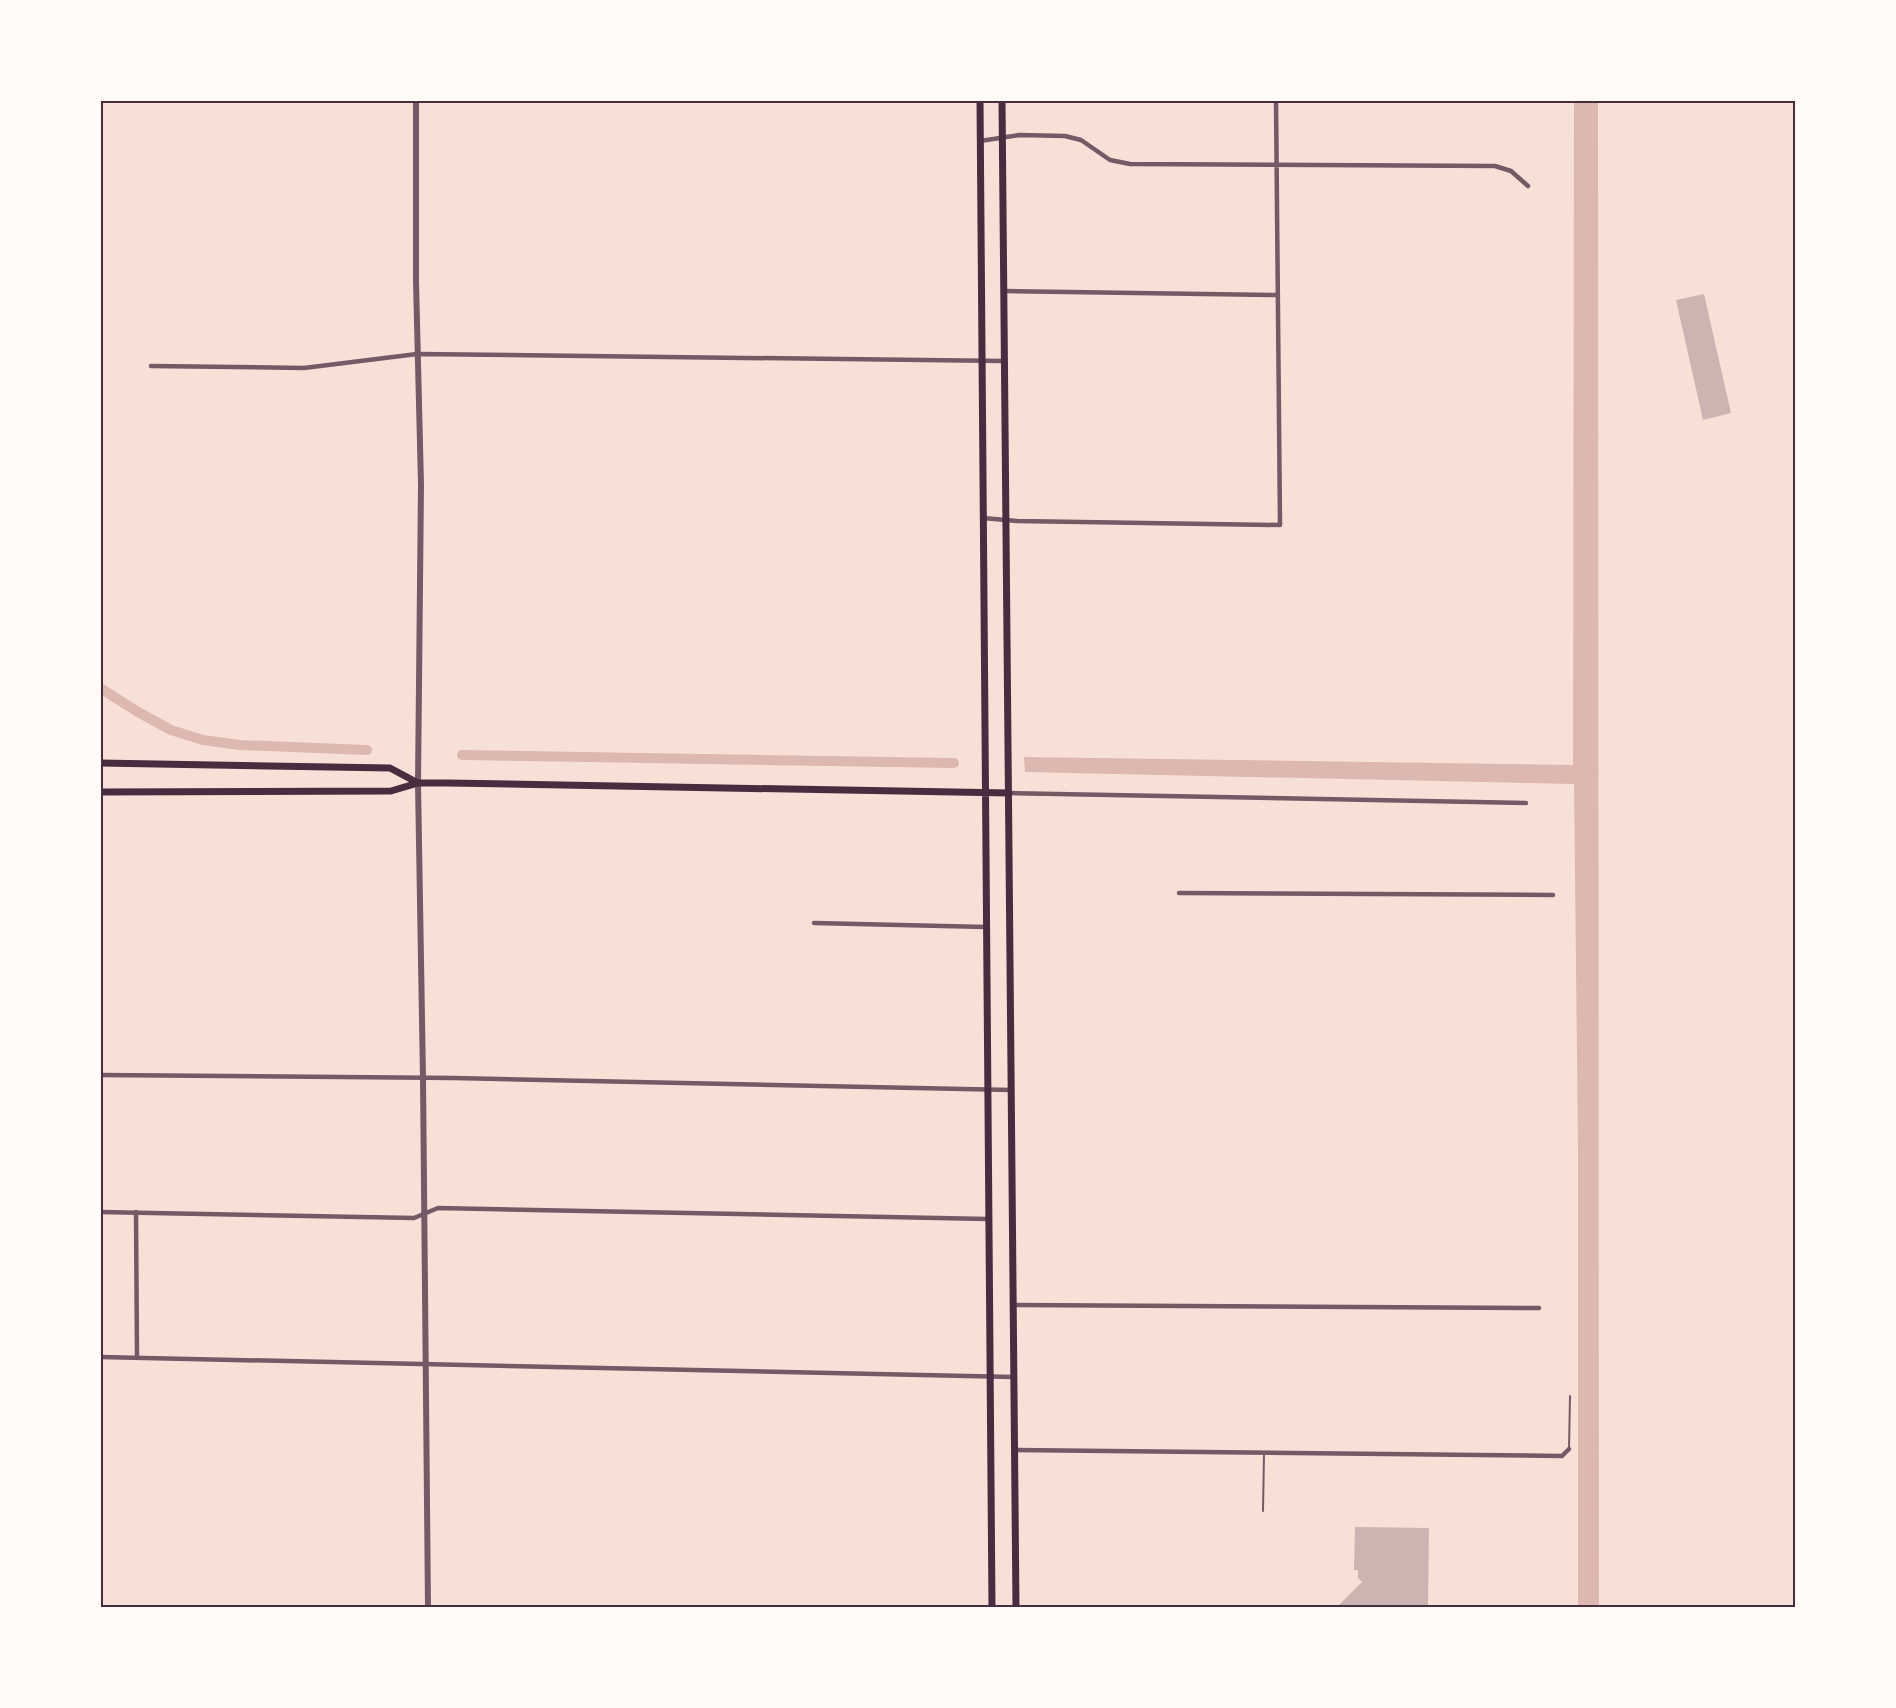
<svg xmlns="http://www.w3.org/2000/svg" width="1896" height="1708" viewBox="0 0 1896 1708" font-family="Spectral,serif">
<rect width="100%" height="100%" fill="#f7e1d7"/>
<path fill="#dcb8b0" d="M1574 101H1598L1599 1608 1578 1607V1147L1574 784 1025 772 1024 757 1573 765Z"/>
<g fill="none" stroke-linecap="round" stroke-linejoin="round">
<path stroke="#dcb8b0" stroke-width="10" d="M100 688 138 712 171 730 203 740 240 745 367 750
M462 755 954 763"/>
</g>
<path fill="#ccb4b1" d="M1704 294 1731 413 1703 420 1676 300Z
M1355 1527 1429 1528 1428 1608H1341L1339 1605 1362 1582 1358 1578V1570H1354Z"/>
<g fill="none" stroke-linecap="round" stroke-linejoin="round">
<path stroke="#755966" stroke-width="2" d="M1569 1449 1570 1396
M1263 1511 1264 1454"/>
<path stroke="#755966" stroke-width="4.5" d="M980 141 1019 135 1065 136 1081 140 1110 160 1130 164 1495 166 1511 171 1528 186
M1004 291 1278 295
M151 366 304 368 417 354 1004 361
M983 518 1017 521 1280 525 1276 100
M1009 793 1526 803
M1179 893 1553 895
M814 923 986 927
M100 1075 454 1078 1011 1090
M100 1212 414 1218 438 1208 988 1219
M136 1212 137 1357
M1013 1305 1539 1308
M100 1357 1013 1377
M1014 1450 1562 1456 1569 1449"/>
<path stroke="#755966" stroke-width="6" d="M416 100V281L421 485 418 783 423 1078 428 1608"/>
<path stroke="#4a2c40" stroke-width="7" d="M980 100 992 1608
M1002 100 1016 1608
M100 763 390 768 418 783
M100 792 391 791 418 783H448L1009 793"/>
</g>
<rect width="1896" height="1708" fill="none" stroke="#fffaf5" stroke-width="204"/>
<rect x="102" y="102" width="1692" height="1504" fill="none" stroke="#4a2c40" stroke-width="2"/>
</svg>
